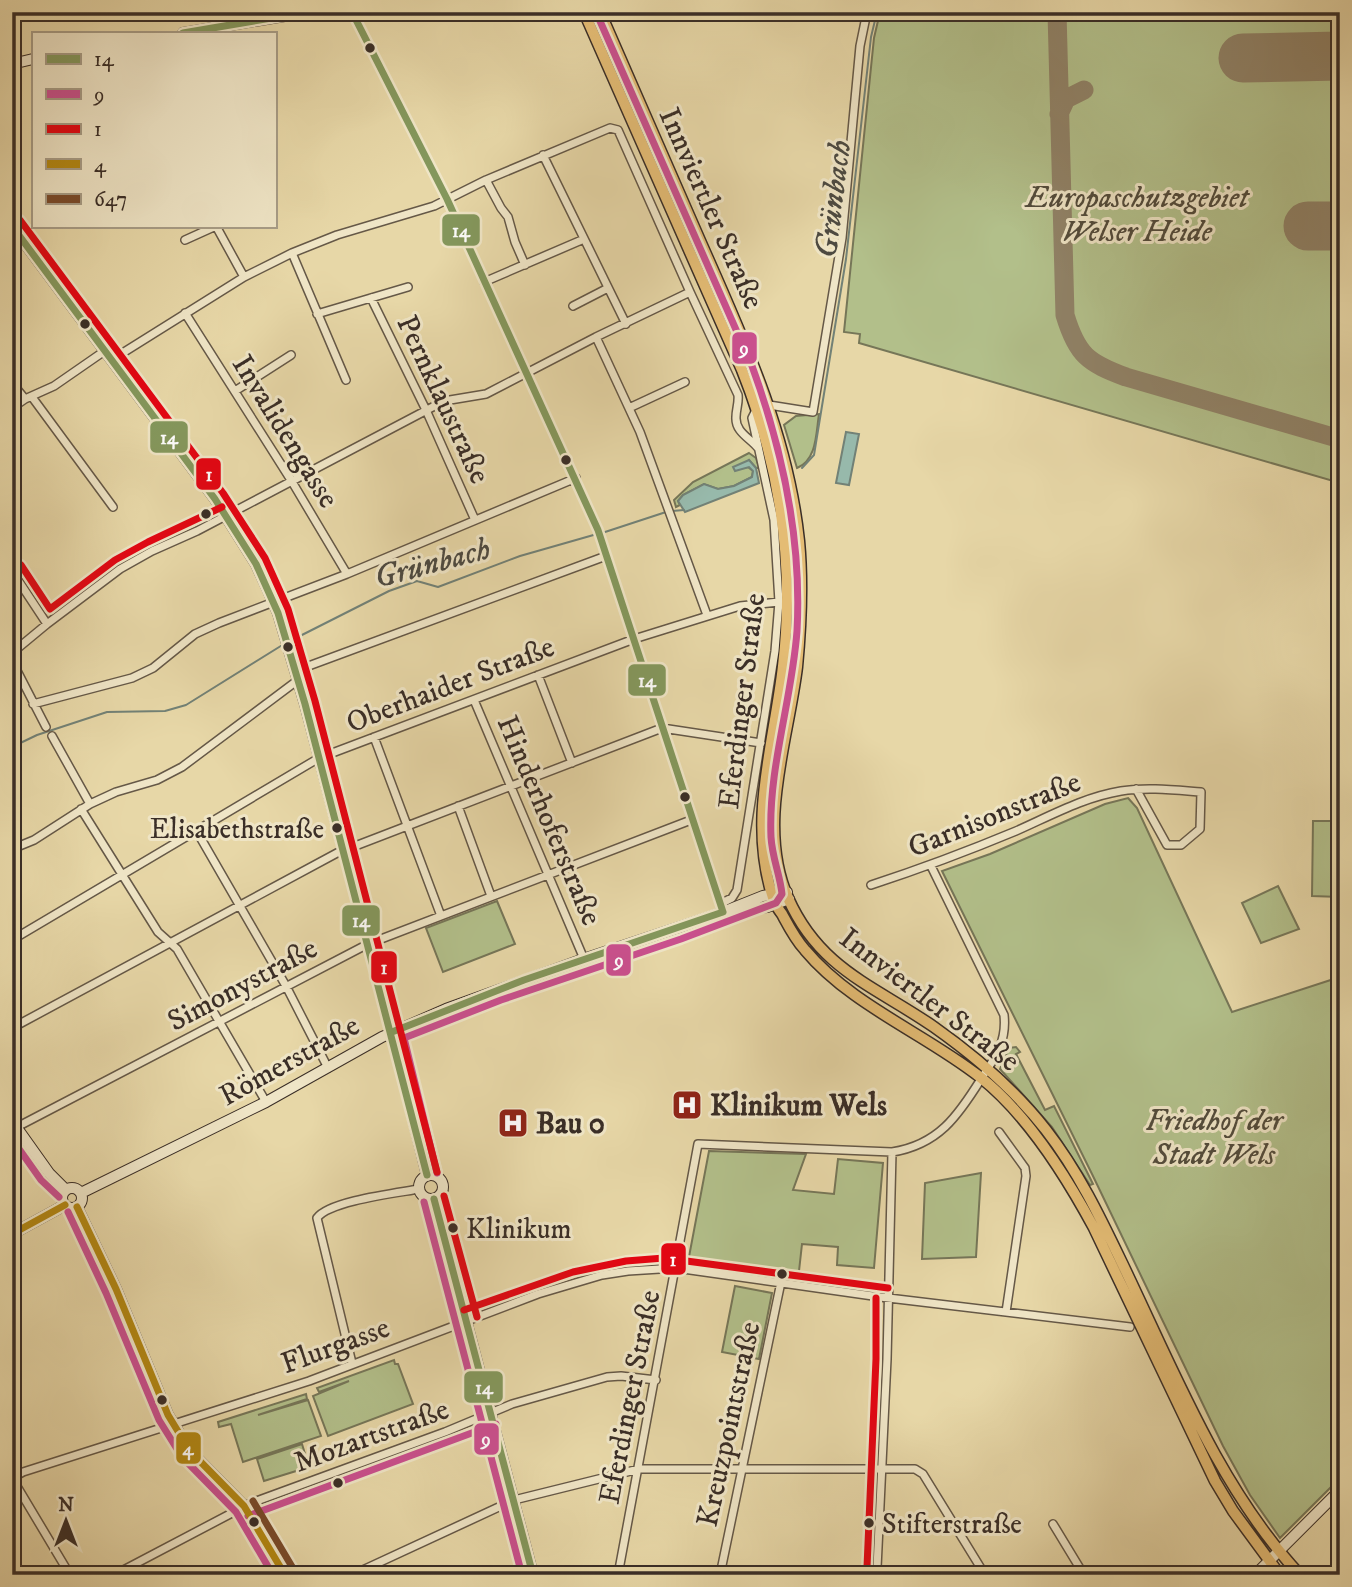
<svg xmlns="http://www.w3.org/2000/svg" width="1352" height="1587" viewBox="0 0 1352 1587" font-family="'IM FELL DW Pica',serif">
<rect width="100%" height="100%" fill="#e7d7a7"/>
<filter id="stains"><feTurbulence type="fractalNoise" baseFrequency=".00286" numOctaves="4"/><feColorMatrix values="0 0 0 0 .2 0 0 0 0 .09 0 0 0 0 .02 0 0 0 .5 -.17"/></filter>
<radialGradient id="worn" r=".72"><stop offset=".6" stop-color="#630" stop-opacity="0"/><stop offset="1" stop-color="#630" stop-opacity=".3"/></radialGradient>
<path fill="#b2bf8a" stroke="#767658" stroke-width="2" d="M880 12H1340V483L859 343 860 334 844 332 874 38Z
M819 414C816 433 817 460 797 468L784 425 796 416Z
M749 453 756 458 759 468H756L749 460 742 468 748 467 753 471 752 477 734 486 718 489 704 484 683 495 678 501 680 505 676 507 674 500 693 482Z
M1128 798 1137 808 1232 1012 1340 977V1478L1280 1538 1250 1495 1223 1446 1092 1174 942 871 990 854 1105 804Z
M1313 821H1340V897L1312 896Z
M1278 886 1299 929 1261 943 1242 903Z
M497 901 515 944 443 972 426 928Z
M1016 1047 1020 1052 1016 1054 1045 1110 1054 1106 1093 1184 1090 1185 1052 1127 1000 1069 1009 1048Z
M709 1151 806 1154 793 1190 834 1194 838 1159 883 1163 874 1268 837 1265 838 1247 802 1244 798 1280 688 1262Z
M981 1173 976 1257 922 1259 925 1183Z
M735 1286 772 1293 759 1359 722 1352Z
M394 1360 395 1364H398L413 1404 328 1436 313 1396 349 1381 319 1392 317 1388Z
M306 1394 307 1399 258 1415 308 1400 321 1436 243 1462 231 1424 219 1427 218 1422Z
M302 1444 309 1467 264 1481 257 1459Z"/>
<path fill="#97b9ab" stroke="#728176" stroke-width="2" d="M846 432 859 434 849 485 836 483Z
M749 460 756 468 759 483 685 512 678 501 683 495 704 484 718 489 734 486 752 477 753 471 749 467 735 471 733 467Z"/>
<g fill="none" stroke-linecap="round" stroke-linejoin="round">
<path stroke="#728176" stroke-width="2" d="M802 468 814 455 846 259 871 37 877 12
M672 511 684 510
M602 533 666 512
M292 640 389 591 417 581 438 587 520 556 597 534
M12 747 37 735 107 712 165 711 186 705 284 644"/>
<path stroke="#908267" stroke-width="19" d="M1057 12 1065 315C1077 355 1088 363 1126 377L1340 439
M1059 114 1066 99 1084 90"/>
<path stroke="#908267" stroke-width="49" d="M1243 58 1340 56
M1308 226H1340"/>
<g stroke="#655847" stroke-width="10">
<path id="street" d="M352 12 447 199 598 530 723 912
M543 155 626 324
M486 180 501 208 508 217 515 242 525 265
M185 240 216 226 244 277
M292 253 346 380
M484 282 584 239
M371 298 426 410 475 520
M573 306 608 288
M185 313 291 480 347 574
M317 314 408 287
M596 337 640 432 707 615
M113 359 244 277 292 253 337 235 434 206 486 180 610 128 618 130 690 292 738 395C739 403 736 409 736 417 735 432 750 438 758 448
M12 383 25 399
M235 391 291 355
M32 397 113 507
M12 408 25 399 54 386 106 350
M629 408 685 382
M12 571 47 624
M12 653 47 624 120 569 152 551 197 531 444 401 486 394 596 337 690 292
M12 661 46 727
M295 671 606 556
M538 675 572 763
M474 700 584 959
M33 704 132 678 153 668 195 634 219 623 347 574 576 478
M52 736 90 804
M374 737 441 916
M458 806 491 896
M81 809 158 932 177 949 266 1102
M196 830 286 986 328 1068
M12 849 34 840 90 804 116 792 157 780 182 767 298 680
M871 885C920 869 968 851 1016 831 1050 816 1084 797 1121 791 1147 787 1174 790 1201 792L1200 829 1181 845H1167L1136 789
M720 904 732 898 737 890 775 651 779 602 774 520 752 418 757 408 769 405 813 412 842 238 860 46 867 12
M12 940 319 758 634 639 740 606 779 602
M12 1028 337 853 662 728 761 743
M17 1127 368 944 691 820
M999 1132 1025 1168 1026 1176 1006 1312
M352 1363 317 1218C329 1201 397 1193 419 1189
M12 1478 23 1472 309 1381 538 1294 602 1275 628 1271 676 1268 880 1297 1130 1327
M12 1478 70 1575
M1053 1524 1084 1575
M114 1575 251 1503 445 1432 512 1404 607 1377 621 1376 656 1380
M352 1575 514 1500 639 1469H915L923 1474 982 1570 990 1575
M618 1575 698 1144 892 1152C938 1145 958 1116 981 1079 995 1058 1007 1042 1004 1015L931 866
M720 1575 781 1282
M862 1575 877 1568
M879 1575 877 1568 887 1359 892 1152"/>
</g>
<g stroke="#3a2e27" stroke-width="12">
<path id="secondary" d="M183 33 308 12
M12 64 33 59
M12 226 215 499 256 564 267 588 278 613 305 704 394 1041 427 1175
M730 911 767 907 789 899
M12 1121 49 1173 66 1190
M419 1187a12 12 0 1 1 24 0a12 12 0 1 1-24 0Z
M62 1198a10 10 0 1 1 20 0a10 10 0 1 1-20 0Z
M81 1193 266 1102 382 1037 446 1009 584 959 713 916 763 896 787 892
M434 1199 533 1575
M77 1207 116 1289 168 1415 190 1451 244 1506 285 1575
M12 1234 65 1205
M1255 1575 1340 1490"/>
</g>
<g stroke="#3a2e27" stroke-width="13">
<path id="primary" d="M584 12 742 370C780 465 795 564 783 666 774 746 747 821 774 901 776 906 779 910 782 914 789 927 795 939 805 950 851 1005 924 1033 980 1077 1027 1114 1066 1176 1094 1228L1215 1481 1233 1511 1280 1575
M600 12C634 89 667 166 701 243 744 340 788 435 799 541 803 583 801 625 797 667 788 741 756 826 788 898 820 970 875 986 934 1027 975 1056 1015 1090 1046 1130 1078 1171 1100 1217 1122 1263 1173 1369 1219 1488 1300 1575"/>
</g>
<use href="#street" stroke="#efe5c6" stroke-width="7"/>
<use href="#secondary" stroke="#efe5c6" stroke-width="10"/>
<use href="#primary" stroke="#e4bc74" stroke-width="10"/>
<g stroke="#efe5c6" stroke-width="12">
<path id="bus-1" d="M352 12 447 199 598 530 723 912
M183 33 307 12
M12 226 215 499 256 564 278 613 305 704 427 1175
M392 1032 524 980 723 912
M434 1199 533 1575"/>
</g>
<g stroke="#efe5c6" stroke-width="12">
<path id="bus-2" d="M12 1139 41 1180 59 1197
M437 1173 404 1038 501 1000 681 939 776 903 782 894C780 875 772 857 771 837 768 768 792 700 797 631 802 540 783 451 752 366L596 12
M424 1202 522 1575
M68 1212 106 1293 159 1420 182 1457 236 1512 273 1575
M248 1516 496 1424"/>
</g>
<g stroke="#efe5c6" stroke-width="12">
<path id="bus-3" d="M20 220 223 493 265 558 288 609 315 701 437 1172
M21 565 50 609 115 560 148 542 222 507
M444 1196 477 1317
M464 1310 573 1272 626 1261 664 1258 888 1288
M868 1575 867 1567 876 1359V1298"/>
</g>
<g stroke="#efe5c6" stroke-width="12">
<path id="bus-4" d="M77 1207 116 1289 168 1415 190 1451 244 1506 285 1575
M12 1234 65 1205"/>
</g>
<g stroke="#efe5c6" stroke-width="12">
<path id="bus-5" d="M253 1501 294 1570"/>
</g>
<use href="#bus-1" stroke="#84975c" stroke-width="7"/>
<use href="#bus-2" stroke="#ca508e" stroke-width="7"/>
<use href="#bus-3" stroke="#e30613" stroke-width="7"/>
<use href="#bus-4" stroke="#b28713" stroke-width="7"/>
<use href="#bus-5" stroke="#7a4b2a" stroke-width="7"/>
</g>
<defs>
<g id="hospital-square" transform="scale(1.575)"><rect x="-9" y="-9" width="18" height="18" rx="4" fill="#8f2418" stroke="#efe5c6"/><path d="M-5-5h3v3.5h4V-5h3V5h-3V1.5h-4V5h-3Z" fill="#fff"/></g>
</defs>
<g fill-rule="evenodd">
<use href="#hospital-square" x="687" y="1105"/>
<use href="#hospital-square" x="513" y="1123"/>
</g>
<g fill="#3a2e27" stroke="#efe5c6" stroke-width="2.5">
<circle cx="370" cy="48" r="6"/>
<circle cx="85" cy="324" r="6"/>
<circle cx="566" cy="460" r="6"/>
<circle cx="206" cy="514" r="6"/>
<circle cx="288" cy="647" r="6"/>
<circle cx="685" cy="797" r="6"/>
<circle cx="337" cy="828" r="6"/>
<circle cx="453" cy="1228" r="6"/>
<circle cx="782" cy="1274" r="6"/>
<circle cx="162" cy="1400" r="6"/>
<circle cx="338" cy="1483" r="6"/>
<circle cx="254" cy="1522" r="6"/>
<circle cx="869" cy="1523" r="6"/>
</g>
<g text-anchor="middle" stroke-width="6" stroke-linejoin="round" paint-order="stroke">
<g font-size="28" fill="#3a2e27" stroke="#efe5c6" text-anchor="start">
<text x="324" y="838" text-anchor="end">Elisabethstraße</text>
<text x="466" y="1238">Klinikum</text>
<text x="882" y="1533">Stifterstraße</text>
</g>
<g font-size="30" font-style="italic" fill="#524b3b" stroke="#efe5c6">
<text x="1137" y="207">Europaschutzgebiet<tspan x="1137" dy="34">Welser Heide</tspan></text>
<text x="1214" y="1130">Friedhof der<tspan x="1214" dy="34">Stadt Wels</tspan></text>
</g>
<g font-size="30" fill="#3a2e27" stroke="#efe5c6">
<text transform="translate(712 208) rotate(66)" y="10">Innviertler Straße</text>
<text transform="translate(444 399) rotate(65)" y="10">Pernklaustraße</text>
<text transform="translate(286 431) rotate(58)" y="10">Invalidengasse</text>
<text transform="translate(450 684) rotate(-21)" y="10">Oberhaider Straße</text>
<text transform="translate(741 701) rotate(-83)" y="10">Eferdinger Straße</text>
<text transform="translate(994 814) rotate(-22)" y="10">Garnisonstraße</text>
<text transform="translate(550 820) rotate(67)" y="10">Hinderhoferstraße</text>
<text transform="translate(242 984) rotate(-28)" y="10">Simonystraße</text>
<text transform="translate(930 999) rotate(37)" y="10">Innviertler Straße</text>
<text transform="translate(289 1060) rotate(-29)" y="10">Römerstraße</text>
<text transform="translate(335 1345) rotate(-20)" y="10">Flurgasse</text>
<text transform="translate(629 1397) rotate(-79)" y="10">Eferdinger Straße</text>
<text transform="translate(728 1424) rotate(-78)" y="10">Kreuzpointstraße</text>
<text transform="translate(371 1435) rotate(-20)" y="10">Mozartstraße</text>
</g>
<g font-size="30" font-weight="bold" fill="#3a2e27" stroke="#efe5c6" text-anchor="start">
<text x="710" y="1115">Klinikum Wels</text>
<text x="536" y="1133">Bau 0</text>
</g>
<g font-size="32" font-style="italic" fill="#4d4a41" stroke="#efe5c6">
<text transform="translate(832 199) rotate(-83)" y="11">Grünbach</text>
<text transform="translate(432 562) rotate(-15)" y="11">Grünbach</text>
</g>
</g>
<g stroke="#efe5c6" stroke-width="2.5">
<rect x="441" y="213" width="40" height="34" rx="7" fill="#84975c"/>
<rect x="731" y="331" width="27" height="34" rx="7" fill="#ca508e"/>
<rect x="149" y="420" width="40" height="34" rx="7" fill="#84975c"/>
<rect x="195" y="457" width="27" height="34" rx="7" fill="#e30613"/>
<rect x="627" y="663" width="40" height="34" rx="7" fill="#84975c"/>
<rect x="341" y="904" width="40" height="33" rx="7" fill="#84975c"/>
<rect x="605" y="943" width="27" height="34" rx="7" fill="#ca508e"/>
<rect x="370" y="950" width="28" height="34" rx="7" fill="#e30613"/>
<rect x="660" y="1242" width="27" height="34" rx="7" fill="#e30613"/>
<rect x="463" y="1370" width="41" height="34" rx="7" fill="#84975c"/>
<rect x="473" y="1422" width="27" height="34" rx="7" fill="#ca508e"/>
<rect x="175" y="1431" width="27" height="34" rx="7" fill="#b28713"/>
</g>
<g font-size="19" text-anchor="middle" font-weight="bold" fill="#fff">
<text x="461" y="237">14</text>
<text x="744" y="355">9</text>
<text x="169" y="444">14</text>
<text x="209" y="481">1</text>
<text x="647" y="687">14</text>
<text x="361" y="927">14</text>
<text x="619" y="967">9</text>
<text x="384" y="974">1</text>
<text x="673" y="1266">1</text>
<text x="484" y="1394">14</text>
<text x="486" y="1446">9</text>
<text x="188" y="1455">4</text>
</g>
<rect width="1352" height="1587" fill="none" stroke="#e7d7a7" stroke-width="42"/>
<rect x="14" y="14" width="1324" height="1559" fill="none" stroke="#3a2e27" stroke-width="3.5"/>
<rect x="21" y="21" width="1310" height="1545" fill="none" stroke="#3a2e27" stroke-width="2"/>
<rect x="32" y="32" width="245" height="196" fill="#efe5c6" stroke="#a79c86" stroke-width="2"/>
<rect x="46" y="54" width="35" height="10" fill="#84975c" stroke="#a79c86" stroke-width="2"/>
<text x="94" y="66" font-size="21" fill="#3a2e27">14</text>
<rect x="46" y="89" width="35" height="10" fill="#ca508e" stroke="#a79c86" stroke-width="2"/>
<text x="94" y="102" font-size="21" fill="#3a2e27">9</text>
<rect x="46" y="124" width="35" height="10" fill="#e30613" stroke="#a79c86" stroke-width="2"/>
<text x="94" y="136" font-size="21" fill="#3a2e27">1</text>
<rect x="46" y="159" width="35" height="10" fill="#b28713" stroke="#a79c86" stroke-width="2"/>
<text x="94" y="172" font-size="21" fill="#3a2e27">4</text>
<rect x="46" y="194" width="35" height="10" fill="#7a4b2a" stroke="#a79c86" stroke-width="2"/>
<text x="94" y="206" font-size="21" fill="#3a2e27">647</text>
<g transform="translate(66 1521)" stroke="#efe5c6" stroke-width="5" paint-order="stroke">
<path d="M0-5L12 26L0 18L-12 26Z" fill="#3a2e27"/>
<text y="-10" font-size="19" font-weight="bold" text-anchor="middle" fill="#3a2e27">N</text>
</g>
<rect width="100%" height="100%" filter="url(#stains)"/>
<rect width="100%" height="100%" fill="url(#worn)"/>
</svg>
